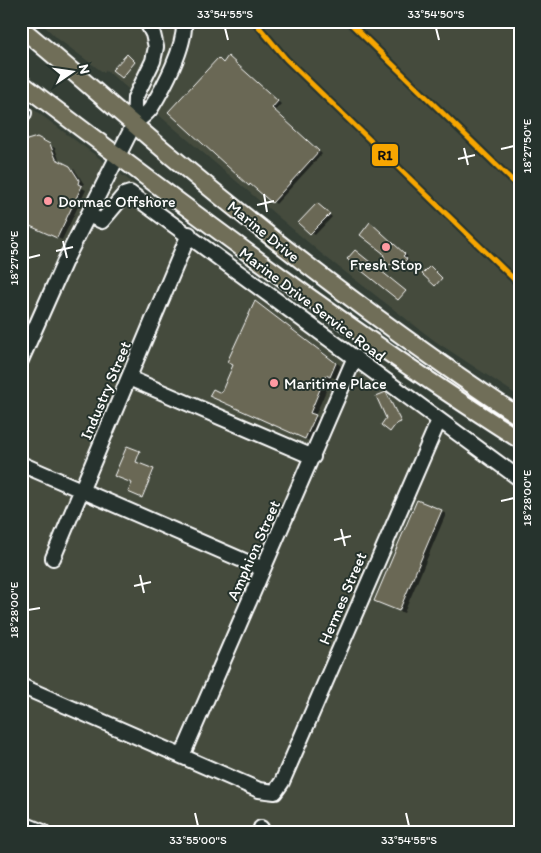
<svg xmlns="http://www.w3.org/2000/svg" width="541" height="853" viewBox="0 0 541 853" font-family="Itim,sans-serif">
<rect width="100%" height="100%" fill="#343e35"/>
<filter id="ink" filterUnits="userSpaceOnUse"><feTurbulence type="fractalNoise" baseFrequency=".02" numOctaves="2"/><feDisplacementMap in="SourceGraphic" scale="10" xChannelSelector="R" yChannelSelector="G"/><feConvolveMatrix kernelMatrix="1 2 1 2 8 2 1 2 1" color-interpolation-filters="sRGB"/></filter>
<g filter="url(#ink)">
<path fill="#444b3e" d="M39 21H520V397L435 341 323 255 106 70 104 73 58 39Z
M21 100 520 471V832H21Z"/>
<path fill="#0007" d="M70 21H89L88 25Z
M232 60 281 104 275 111 322 154 276 204 254 186 249 185 224 64Z
M37 139 55 148 60 162 75 170 84 184 82 188 86 190 62 240 21 222Z
M318 204 332 217 315 235 300 223Z
M374 226 408 257 406 259 409 261 404 268 400 265 390 266 387 264Z
M260 305 341 366 336 379 332 377 315 416 320 419 310 441 216 399 221 394Z
M127 447 140 453 136 463 154 471 143 497 130 491 133 483Z
M441 511 446 514 404 613 380 603Z"/>
<path fill="#6b6854" stroke="#fff" d="M127 54 135 62 122 78 112 70Z
M228 56 278 101 272 108 319 151 272 203 250 184 249 186 168 112 218 58 223 63Z
M37 137 50 144 56 159 70 166 79 180 78 184 82 186 57 238 21 222V154L27 140Z
M317 203 330 214 310 234 298 223Z
M370 222 405 254 403 256 407 259 400 267 396 264 386 265 383 253 360 235Z
M355 250 406 291 398 300 347 259Z
M430 266 442 278 435 286 422 274Z
M255 301 336 363 330 377 326 375 310 413 316 415 305 439 209 396 213 389 221 393 233 365 227 362Z
M386 392 401 422 396 424 390 432 381 425 386 418 376 396Z
M127 446 140 451 136 462 154 469 142 498 128 492 132 483 114 476Z
M417 500 442 510 399 611 374 601Z"/>
<g fill="none" stroke-linecap="round" stroke-linejoin="round">
<g stroke="#fff" stroke-width="18">
<path id="minor" d="M21 118 24 113
M134 124C139 119 147 114 151 108 164 87 186 46 184 21
M88 215 102 221 124 195 130 193 520 479
M21 360 65 261 134 124 135 98 153 61 156 47 153 34 146 21
M129 378 313 457
M21 464 263 569
M53 558 189 234
M21 686 259 790 275 792 282 782 439 420
M182 756 355 357
M21 823 43 832
M260 832 261 828"/>
</g>
<g stroke="#fff" stroke-width="20">
<path id="major" d="M21 28C72 70 121 114 171 156 283 249 398 337 520 417
M21 83C184 206 347 330 520 440"/>
</g>
<use href="#minor" stroke="#26332d" stroke-width="14"/>
<use href="#major" stroke="#706e59" stroke-width="16"/>
<g stroke="#26332d" stroke-width="9">
<path id="rail-1" d="M254 21 286 59 520 285
M348 21 520 188"/>
</g>
<use href="#rail-1" stroke="#f7a600" stroke-width="5"/>
</g>
</g>
<path fill="none" stroke="#fff" stroke-width="2" d="M225 28 228 40M436 28 439 40M464 148 468 165M501 149 514 146M458 159 475 155M264 194 267 212M257 205 274 201M63 241 67 258M56 251 73 247M28 258 40 255M501 501 514 498M341 529 345 546M334 540 351 536M140 575 144 593M134 586 151 582M28 610 40 608M195 813 198 826M406 813 409 826"/>
<g fill="#ff9aa2" stroke="#26332d" stroke-width="2">
<circle cx="48" cy="201" r="5"/>
<circle cx="386" cy="247" r="5"/>
<circle cx="274" cy="383" r="5"/>
</g>
<g text-anchor="middle" stroke-width="4" stroke-linejoin="round" paint-order="stroke">
<g font-size="16" fill="#fff" stroke="#26332d" text-anchor="start">
<text x="58" y="207">Dormac Offshore</text>
<text x="386" y="270" text-anchor="middle">Fresh Stop</text>
<text x="284" y="389">Maritime Place</text>
</g>
<g font-size="16" fill="#fff" stroke="#26332d">
<text transform="translate(264 231) rotate(39)" y="6">Marine Drive</text>
<text transform="translate(313 304) rotate(37)" y="6">Marine Drive Service Road</text>
<text transform="translate(105 390) rotate(-67)" y="6">Industry Street</text>
<text transform="translate(253 550) rotate(-66)" y="6">Amphion Street</text>
<text transform="translate(342 598) rotate(-67)" y="6">Hermes Street</text>
</g>
</g>
<rect stroke="#26332d" stroke-width="2" x="371" y="143" width="28" height="24" rx="5" fill="#f7a600"/>
<g font-size="14" text-anchor="middle" font-weight="bold" fill="#111">
<text x="385" y="160">R1</text>
</g>
<rect width="541" height="853" fill="none" stroke="#26332d" stroke-width="55"/>
<g transform="translate(72 72) rotate(77)" stroke="#26332d" stroke-width="4" paint-order="stroke">
<path d="M0-4L9 19L0 12L-9 19Z" fill="#ffffff"/>
<text y="-8" font-size="14" font-weight="bold" text-anchor="middle" fill="#ffffff">N</text>
</g>
<rect x="28" y="28" width="486" height="798" fill="none" stroke="#fff" stroke-width="2"/>
<g font-size="12" text-anchor="middle" fill="#fff">
<text x="225" y="18">33°54'55"S</text>
<text x="436" y="18">33°54'50"S</text>
<text transform="translate(527 146) rotate(-90)" y="4">18°27'50"E</text>
<text transform="translate(14 258) rotate(-90)" y="4">18°27'50"E</text>
<text transform="translate(527 498) rotate(-90)" y="4">18°28'00"E</text>
<text transform="translate(14 610) rotate(-90)" y="4">18°28'00"E</text>
<text x="198" y="844">33°55'00"S</text>
<text x="409" y="844">33°54'55"S</text>
</g>
</svg>
